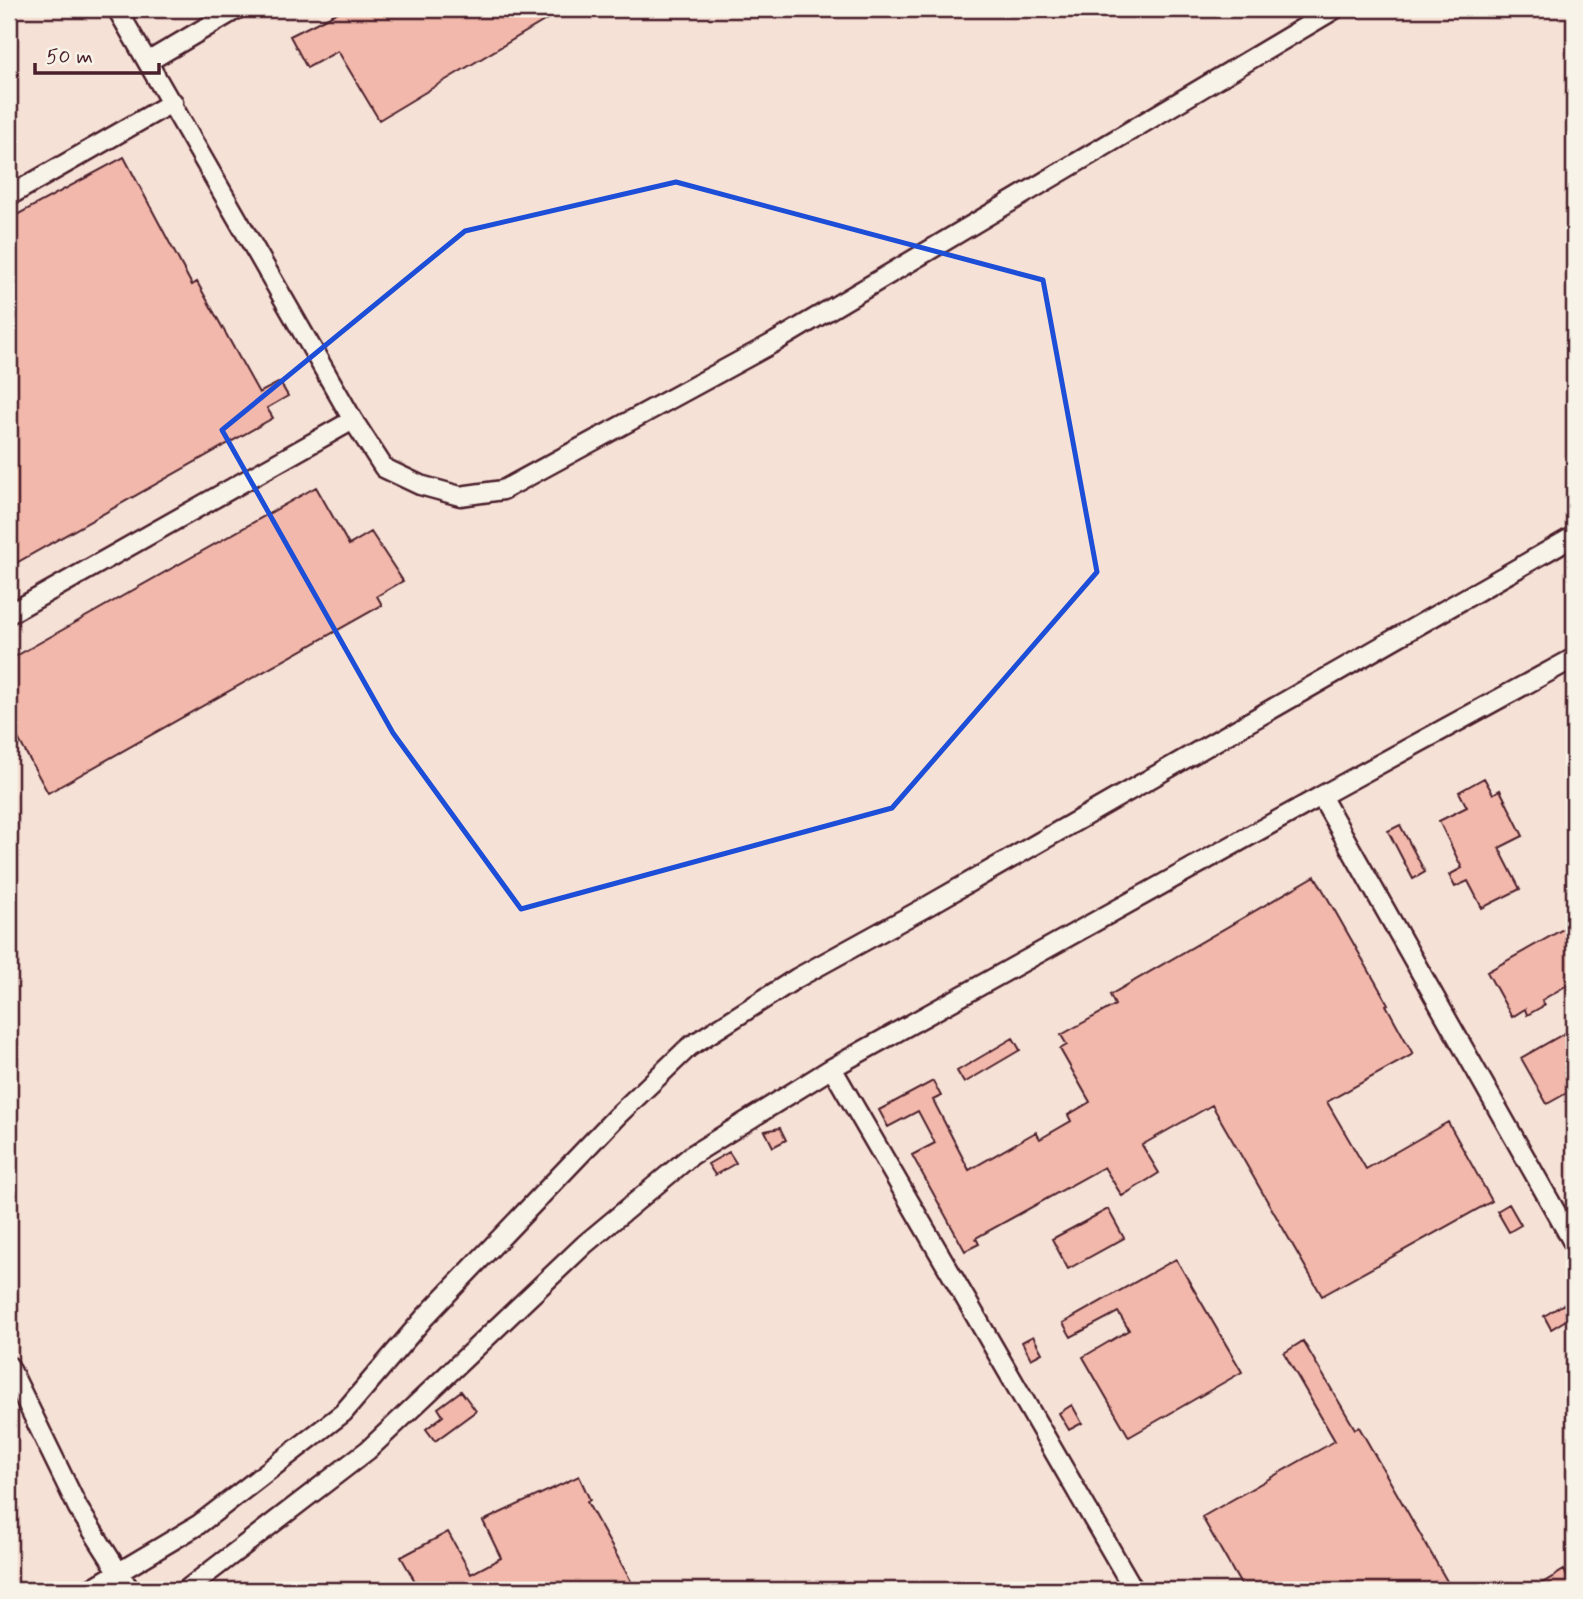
<svg xmlns="http://www.w3.org/2000/svg" width="1583" height="1599" viewBox="0 0 1583 1599" font-family="Mynerve,sans-serif">
<rect width="100%" height="100%" fill="#f7f3e8"/>
<filter id="ink" filterUnits="userSpaceOnUse"><feTurbulence type="fractalNoise" baseFrequency=".0143" numOctaves="2"/><feDisplacementMap in="SourceGraphic" scale="14" xChannelSelector="R" yChannelSelector="G"/><feConvolveMatrix kernelMatrix="1 2 1 2 8 2 1 2 1" color-interpolation-filters="sRGB"/></filter>
<g filter="url(#ink)">
<path fill="#f6e1d6" d="M9 9H1574V1590H9Z"/>
<path fill="#f2b8ab" stroke="#4a1f2b" stroke-width="2" d="M344 9H564L379 120 338 51 307 68 290 36Z
M124 157 192 285 197 282 259 393 280 382 288 396 267 408 273 418 9 567V219Z
M316 487 349 545 371 532 403 581 377 596 382 605 48 793 9 722V660Z
M1484 778 1493 794 1500 790 1523 836 1499 848 1520 889 1482 908 1468 881 1455 887 1449 875 1462 868 1439 821 1467 807 1459 792Z
M1400 825 1425 872 1413 879 1388 831Z
M1315 876 1388 1004 1386 1005 1413 1054 1327 1102 1366 1169 1448 1122 1492 1201 1322 1296 1212 1105 1142 1145 1159 1173 1122 1196 1104 1167 976 1238 979 1244 965 1251 912 1155 935 1143 918 1111 888 1127 879 1110 933 1081 941 1096 933 1100 969 1170 1036 1132 1040 1139 1071 1121 1068 1115 1090 1102 1060 1049 1067 1045 1061 1035 1115 1005 1110 995Z
M1574 923V981L1542 1000 1545 1005 1527 1015 1525 1009 1512 1017 1487 972Z
M1574 1028V1089L1547 1104 1521 1058Z
M1013 1038 1020 1050 964 1083 957 1071Z
M780 1128 786 1140 773 1147 765 1131Z
M729 1152 736 1163 715 1175 708 1164Z
M1509 1204 1521 1225 1509 1232 1497 1211Z
M1108 1209 1124 1238 1068 1269 1052 1239Z
M1176 1259 1242 1372 1129 1437 1083 1357 1129 1330 1118 1312 1071 1337 1063 1323Z
M1564 1304 1571 1317 1551 1329 1544 1316Z
M1033 1336 1042 1353 1031 1359 1022 1342Z
M1303 1341 1355 1429 1359 1427 1452 1590H1244L1202 1517 1335 1441 1284 1353Z
M461 1391 476 1411 435 1441 426 1429 443 1416 438 1408Z
M1072 1405 1082 1423 1069 1430 1059 1413Z
M579 1476 590 1500 587 1502 636 1590H420L401 1557 448 1532 471 1574 501 1558 483 1521Z
M1564 1570 1574 1590H1531Z"/>
<g fill="none" stroke-linecap="round" stroke-linejoin="round">
<g stroke="#4a1f2b" stroke-width="23">
<path id="minor" d="M117 9 353 420 384 468 420 485 460 496 503 490 775 342 1335 9
M149 61 237 9
M9 196 173 102
M9 614 353 420
M1574 658 1321 796 1574 1244
M832 1068 1134 1590
M9 1366 78 1508 130 1590
M89 1590 198 1525 343 1413 425 1317 617 1116 689 1047 797 978 926 907 1574 536
M186 1590 368 1450 585 1244 692 1155 832 1068 1321 796"/>
</g>
<use href="#minor" stroke="#f7f3e8" stroke-width="18"/>
</g>
</g>
<path fill="none" stroke="#1d4ed8" stroke-width="5" stroke-linejoin="round" d="M676 182 1043 280 1097 572 892 808 521 909 393 733 222 430 465 231Z"/>
<rect width="1583" height="1599" fill="none" stroke="#f7f3e8" stroke-width="35"/>
<rect x="18" y="18" width="1548" height="1564" fill="none" stroke="#4a1f2b" stroke-width="2.5" filter="url(#ink)"/>
<path d="M35 63v10h124v-10" fill="none" stroke="#4a1f2b" stroke-width="3.5"/>
<text x="46" y="63" font-size="21" fill="#4a1f2b" stroke="#f7f3e8" stroke-width="5" paint-order="stroke">50 m</text>
</svg>
